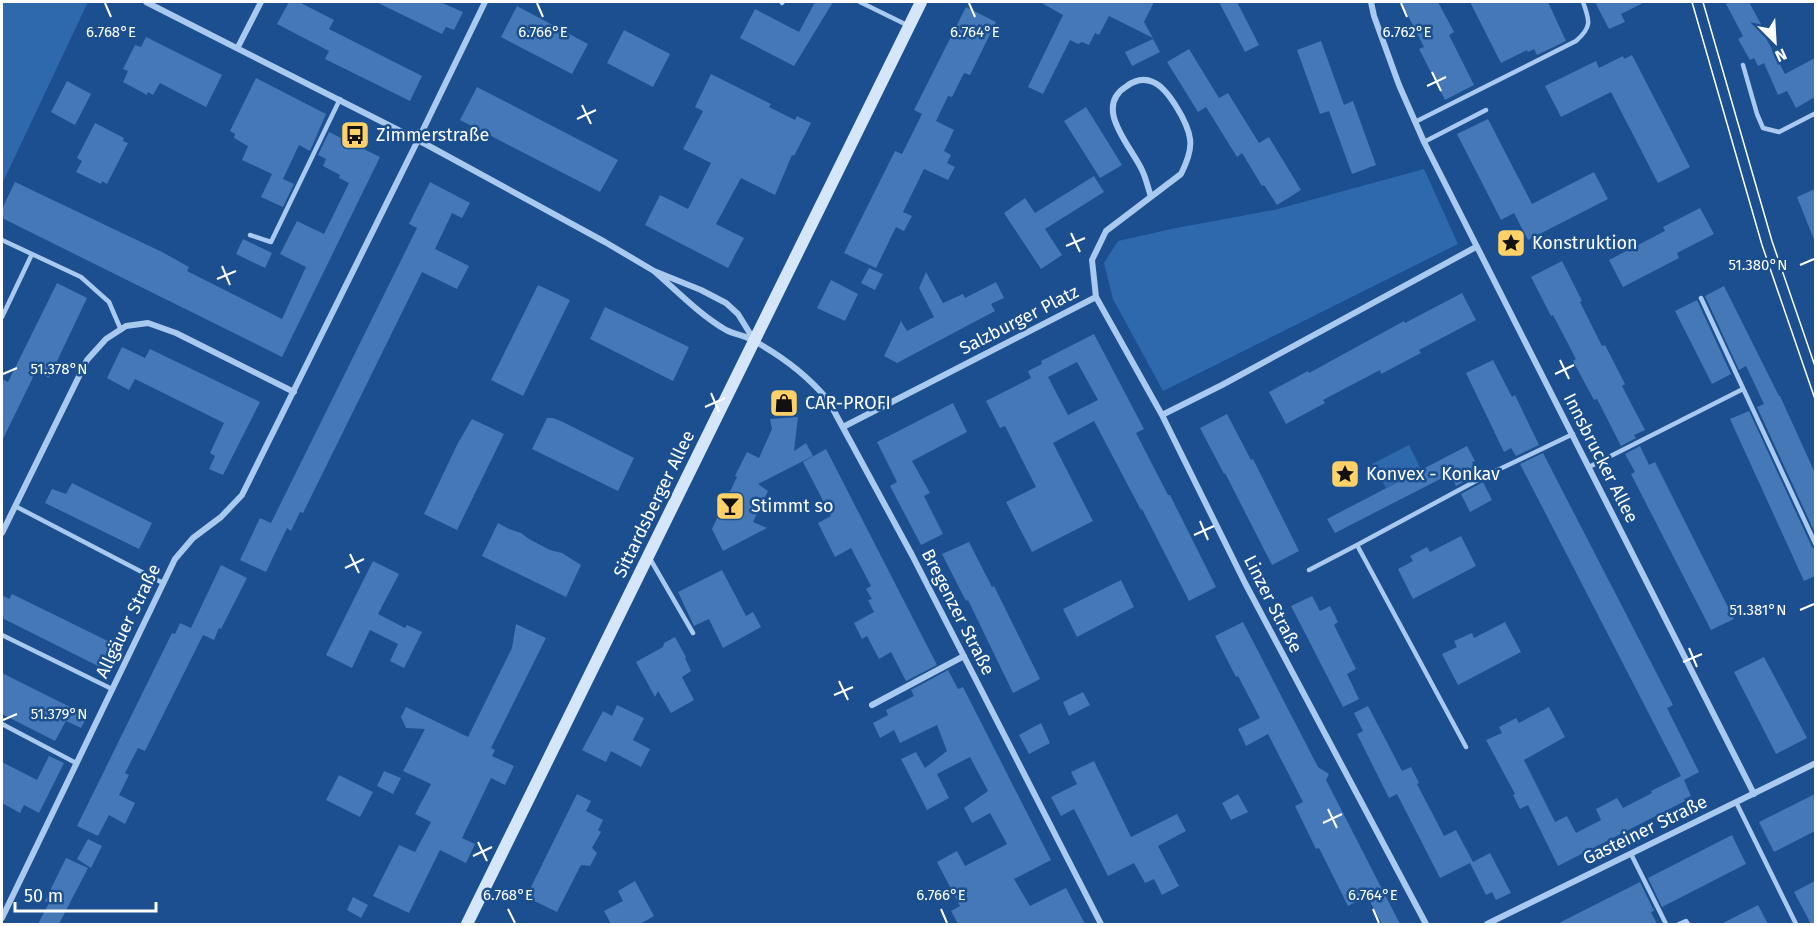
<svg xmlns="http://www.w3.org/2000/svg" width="1817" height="926" viewBox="0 0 1817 926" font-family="'Fira Sans',sans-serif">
<rect width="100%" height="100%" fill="#1b4f8f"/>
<path fill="#2e69ad" d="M2 2H88L2 184Z
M1424 169 1458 244 1163 391 1113 299 1104 263 1118 241 1176 228 1274 210Z
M1409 445 1421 469 1386 488 1372 464Z"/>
<path fill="#4478b7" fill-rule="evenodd" d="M289 2H299L334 20 329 29 422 76 410 101 325 59 329 51 277 24Z
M376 2H440L463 12 454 30 446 27 442 34Z
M815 2H833L794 66 740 38 755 9 799 32Z
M1040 2H1154L1144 22 1153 38 1109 16 1099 35 1095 33 1089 45 1082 42 1078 44 1070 40 1043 94 1028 87 1063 15Z
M1219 2H1237L1259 45 1245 52Z
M1401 2H1438L1454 32 1449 35 1474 85 1445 100 1419 49 1424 47Z
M1470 2H1548L1566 41 1537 55 1534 49 1528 52 1527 50 1501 63Z
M1595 2H1645L1621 14 1625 22 1609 29Z
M1725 2H1749L1762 26 1760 27 1785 74 1815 58V97L1796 108 1787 91 1778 95 1764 63 1758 66 1754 58 1750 60 1738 39 1743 36Z
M517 6 588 44 572 74 501 37Z
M966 7 996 22 970 75 964 73 952 97 948 96 936 121 954 130 944 151 951 155 947 163 955 167 948 180 924 169 903 212 912 216 904 231 896 227 876 268 844 253 895 151 902 154 922 114 914 110Z
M624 30 670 54 653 87 607 63Z
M146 37 222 75 206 107 160 83 153 95 148 92 147 95 123 82 128 71 123 69 135 45 141 47Z
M1153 39 1160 52 1132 66 1125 52Z
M1321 41 1344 105 1353 101 1376 165 1352 174 1329 111 1320 114 1297 50Z
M1189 49 1219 98 1228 93 1259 143 1269 137 1301 190 1277 205 1264 185 1262 186 1242 153 1237 157 1206 107 1198 112 1167 62Z
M1632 55 1690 167 1658 183 1611 92 1561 117 1545 86 1596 61 1599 68 1623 56 1624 59Z
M711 74 771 104 769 107 795 120 797 116 811 123 794 156 792 155 775 195 741 178 716 224 744 238 728 268 645 225 660 195 688 209 711 163 683 149 703 111 695 107Z
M256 78 326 114 310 151 299 145 283 179 294 184 283 207 261 197 272 174 242 160 248 146 234 138 235 134 230 131Z
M67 81 91 94 75 125 51 112Z
M477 87 618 160 600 192 460 120Z
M1086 107 1122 165 1100 178 1064 121Z
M1488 119 1532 204 1594 172 1608 199 1528 240 1514 213 1501 220 1457 134Z
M95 123 124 138 123 141 128 143 107 184 102 181 101 184 76 172 82 161 77 158Z
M329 132 380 157 282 357 2 218V209L15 182 162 252 189 267 187 271 282 319 306 267 280 254 297 221 324 234 349 183 339 178 340 175 323 166 326 159 318 155Z
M1094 176 1104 192 1045 229 1062 255 1041 269 1004 213 1025 198 1035 213Z
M430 182 470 203 462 218 452 213 435 249 469 266 457 289 422 272 303 513 300 512 291 531 287 528 266 572 240 560 260 518 271 523 417 228 409 224Z
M1815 189V242L1797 197Z
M1700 208 1714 234 1677 253 1679 258 1623 287 1609 260 1665 231 1663 227Z
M243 239 272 253 265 268 236 254Z
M1562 261 1582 301 1580 302 1602 346 1605 345 1625 384 1622 386 1645 430 1634 435 1636 438 1621 446 1597 399 1594 400 1573 361 1576 359 1553 315 1551 316 1531 277Z
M869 268 883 274 875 290 861 283Z
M926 272 943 303 963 294 965 298 996 282 1004 298 991 304 995 311 897 363 884 356 901 321 907 331 934 317 919 288Z
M831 280 858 294 845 321 817 308Z
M57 283 87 298 49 378 36 371 2 441V379L8 382Z
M538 285 570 300 523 396 491 380Z
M1724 286 1779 396H1780L1815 473V533L1757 407 1764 404 1746 366 1739 370 1705 296Z
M1462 293 1476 320 1419 350 1421 353 1381 374 1380 370 1323 400 1325 403 1286 424 1269 392 1308 371 1309 373 1404 321 1405 323Z
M1697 300 1731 374 1712 384 1675 311Z
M605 307 689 347 673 381 590 339Z
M1094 334 1144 429 1136 433 1168 495H1170L1216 587 1189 601 1142 509 1141 510 1094 421 1053 443 1093 521 1032 552 1006 502 1036 487 1005 426 1000 428 986 401 1031 378 1028 371 1042 364 1041 361ZM1077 362 1098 400 1068 415 1048 377Z
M122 347 145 358 150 349 260 402 223 475 209 469 215 456 210 453 224 423 135 379 129 390 107 378Z
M1493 360 1512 397 1515 395 1539 445 1516 456 1511 448 1504 452 1466 373Z
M953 403 967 432 912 461 930 493 924 496 943 534 921 545 890 486 897 482 877 442Z
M1749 411 1812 547 1815 549V576L1804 581 1730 419Z
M1227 414 1251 460 1253 459 1299 551 1272 565 1225 473 1224 474 1200 428Z
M798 417 794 451 806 443 813 456 758 484 768 491 753 522 767 528 723 551 712 529 737 477 735 476 747 452 759 458 772 429 770 419Z
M547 418H553L563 422 634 458 618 491 532 449Z
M472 419 504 434 457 530 424 514 458 443Z
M1467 446 1475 461 1472 462 1478 474 1456 486 1450 474 1335 533 1327 519Z
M1640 446 1649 465 1655 462 1734 619 1711 630 1631 474 1635 472 1625 454Z
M826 449 937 665 906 681 891 652 879 659 867 636 862 639 854 623 874 612 868 600 872 599 866 589 871 586 851 548 835 557 818 523 831 516 803 462Z
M1543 453 1673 705 1667 708 1699 772 1684 780 1691 796 1684 799 1685 801 1558 866 1528 805 1520 809 1513 795 1515 794 1486 740 1502 733 1499 727 1516 718 1519 723 1549 707 1565 737 1524 760 1555 822 1567 816 1576 833 1601 820 1596 809 1617 798 1623 808 1652 793 1651 791 1681 776 1520 464Z
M1483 482 1492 500 1470 512 1461 494Z
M72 483 152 523 139 549 45 503 52 489 66 494Z
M498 523 509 529 521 533 529 539 550 550 562 553 581 565 566 597 482 556Z
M1461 536 1476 566 1413 599 1398 569 1413 561 1410 556 1427 547 1430 552Z
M969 542 992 587 994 586 1040 679 1013 693 968 600 966 601 942 554Z
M373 561 399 574 378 614 405 628 407 625 422 632 404 668 390 661 398 644 370 630 352 668 326 655Z
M221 565 247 578 221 629 219 628 214 640 203 635 145 751 138 748 125 773 129 775 119 795 135 803 125 824 109 815 98 836 77 826 172 633 175 634 180 623 191 628Z
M722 570 746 616 753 612 761 627 723 648 709 619 694 626 678 592Z
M1121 580 1134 607 1077 637 1063 609Z
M12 594 120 647 108 671 2 618V595L9 599Z
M1312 596 1320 611 1330 606 1338 622 1334 625 1356 669 1347 674 1359 699 1343 707 1291 606Z
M1243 622 1318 767 1329 774 1326 780 1400 924H1382L1367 896 1348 906 1319 848 1316 849 1295 806 1303 802 1268 734 1246 746 1242 737 1238 729 1260 718 1238 676 1236 677 1215 636Z
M1505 622 1521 652 1458 685 1442 654 1457 647 1454 641 1472 633 1474 638Z
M516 624 546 638 491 748 495 750 492 756 514 766 505 785 491 778 462 838 475 844 466 863 440 850 409 913 373 896 399 845 415 852 431 822 415 814 431 784 403 771 425 729 406 728 401 717 406 707 468 737 512 648Z
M675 637 686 657 685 658 691 671 682 677 694 700 671 713 658 691 655 697 636 662 663 647 664 643Z
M1764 657 1807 738 1776 754 1734 672Z
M948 670 958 689 963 687 1051 860 1014 879 1030 906 1066 888 1085 924H958L951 911 960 906 937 862 957 851 965 866 1007 844 990 813 972 823 964 808 988 791 970 757 937 774 949 798 927 810 901 759 916 752 925 768 947 751 937 725 900 743 894 730 880 738 873 723 888 715 886 710 914 696 911 690Z
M2 673 72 708 73 706 89 713 81 728 66 721 55 741 2 714Z
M1083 692 1090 705 1069 716 1063 702Z
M617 705 644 718 633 740 650 749 641 767 611 751 606 762 582 750 603 711 612 716Z
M1368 706 1402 771 1411 767 1419 783 1417 784 1444 836 1456 830 1473 862 1490 853 1511 893 1496 900 1492 892 1486 895 1470 863 1440 878 1397 794 1389 798 1357 734 1363 731 1354 713Z
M1041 723 1050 743 1029 754 1019 735Z
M49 756 64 763 39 813 24 805 20 813 2 803V762L37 780Z
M1094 761 1131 837 1177 814 1186 831 1158 846 1179 886 1162 895 1154 879 1145 883 1134 863 1108 876 1074 809 1061 816 1051 797 1077 784 1071 772Z
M384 771 401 778 393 794 377 786Z
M339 775 373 792 360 817 326 800Z
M577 794 591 801 586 811 603 820 598 830 601 832 592 848 597 853 590 866 581 865 557 912 526 897Z
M1238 794 1248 812 1231 820 1222 803Z
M1815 794V831L1774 852 1759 822Z
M1732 835 1746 864 1662 907 1648 878Z
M88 839 102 846 91 868 77 859Z
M66 858 88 868 59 924H38L49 903 45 901Z
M635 881 654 916 640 924H611L604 911 623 901 618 891Z
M1815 881V924H1811L1794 892Z
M1640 882 1654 911 1651 912 1657 924H1557Z
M353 897 368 905 361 918 347 910Z
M1758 905 1768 924H1721Z"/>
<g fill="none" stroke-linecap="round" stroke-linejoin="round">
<path stroke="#a9c9ee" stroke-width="4.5" d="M860 2 909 26
M782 3 783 2
M1743 65 1757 114 1763 128 1779 132 1816 113
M1415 122 1576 41C1592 27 1590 21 1583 2
M1424 142 1486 110
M250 235 271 242 340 99
M2 240 81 277 109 302 121 330
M1701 298 1816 545
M2 317 32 254
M1589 467 1743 389
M15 506 163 583
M1357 545 1485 476 1573 434
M649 557 693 633
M1309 570 1357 545 1466 747
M2 635 112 689
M2 724 76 763
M1736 802 1796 924
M1631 854 1666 924
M1679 924 1686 921 1688 924"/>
<path stroke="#a9c9ee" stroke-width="6" d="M146 2 418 140 605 242 654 271 701 290 726 303 738 314 754 340
M1371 2 1374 16 1399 85 1424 142 1754 794
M238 47 261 2
M654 271C677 291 700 315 726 330 736 335 747 336 756 342 783 357 808 376 828 400L912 555 1101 924
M1096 297 1162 415 1245 583 1426 924
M1162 415 1222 385 1476 247
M843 427 1096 297 1092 260 1106 231 1181 174C1186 164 1192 151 1190 139 1188 123 1168 88 1153 82 1144 78 1135 80 1127 86 1092 107 1131 146 1142 170 1146 178 1148 188 1151 197
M2 533 87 360 106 339 126 326 148 323 176 333 294 392
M872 705 964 656
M2 918 175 559 193 538 221 517 242 495 418 140 485 2
M1487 924 1816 763"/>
<path stroke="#d6e6fa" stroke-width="12" d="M467 924 921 2"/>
<path stroke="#fff" stroke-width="1.5" d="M1692 2 1762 245 1816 402
M1703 2 1772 241 1816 369"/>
</g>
<path fill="none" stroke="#fff" stroke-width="2" d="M105 3 111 17M537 3 543 17M969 3 975 17M1401 3 1407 17M1432 72 1441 91M1427 86 1446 77M582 105 591 124M577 119 596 110M1071 233 1080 252M1066 246 1085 238M1800 265 1814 259M222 266 230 285M217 279 236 271M1560 360 1569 379M3 374 17 368M1555 374 1574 365M711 393 719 412M705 407 725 398M1200 521 1208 540M1194 535 1214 526M350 554 359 573M345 568 364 559M1800 610 1814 604M1689 648 1697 667M1683 662 1702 654M839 681 848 700M834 695 853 687M3 720 17 714M1328 809 1337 828M1323 823 1342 814M478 842 487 861M473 856 492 847M508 909 515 923M941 909 947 923M1373 909 1379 923"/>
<defs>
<g id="bus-square" transform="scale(1.5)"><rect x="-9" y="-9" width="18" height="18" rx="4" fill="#ffd166" stroke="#1b4f8f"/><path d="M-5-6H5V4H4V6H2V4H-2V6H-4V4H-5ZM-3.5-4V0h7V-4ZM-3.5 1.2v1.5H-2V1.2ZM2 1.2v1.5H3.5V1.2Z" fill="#111"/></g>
<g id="sight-square" transform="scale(1.5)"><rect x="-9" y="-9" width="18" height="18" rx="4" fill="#ffd166" stroke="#1b4f8f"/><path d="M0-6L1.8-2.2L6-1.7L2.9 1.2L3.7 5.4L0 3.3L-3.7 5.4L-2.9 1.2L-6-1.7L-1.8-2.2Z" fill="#111"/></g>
<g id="shop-square" transform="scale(1.5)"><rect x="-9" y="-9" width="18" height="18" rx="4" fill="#ffd166" stroke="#1b4f8f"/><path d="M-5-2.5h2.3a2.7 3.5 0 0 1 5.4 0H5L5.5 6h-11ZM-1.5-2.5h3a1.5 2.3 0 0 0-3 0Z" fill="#111"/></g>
<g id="bar-square" transform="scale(1.5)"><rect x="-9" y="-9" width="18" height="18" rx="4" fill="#ffd166" stroke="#1b4f8f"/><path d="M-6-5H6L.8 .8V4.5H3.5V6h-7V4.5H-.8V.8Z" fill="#111"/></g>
</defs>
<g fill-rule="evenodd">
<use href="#bus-square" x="355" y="135"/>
<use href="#sight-square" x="1511" y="243"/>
<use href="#shop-square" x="784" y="403"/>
<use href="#sight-square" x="1345" y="474"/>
<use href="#bar-square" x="730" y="506"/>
</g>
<g text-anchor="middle" stroke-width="5" stroke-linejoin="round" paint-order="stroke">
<g font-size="18" fill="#fff" stroke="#1b4f8f" text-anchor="start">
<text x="376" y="141">Zimmerstraße</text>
<text x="1532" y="249">Konstruktion</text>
<text x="805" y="409">CAR-PROFI</text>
<text x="1366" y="480">Konvex - Konkav</text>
<text x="751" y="512">Stimmt so</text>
</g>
<g font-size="18" fill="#fff" stroke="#1b4f8f">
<text transform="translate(1019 320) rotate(-27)" y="6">Salzburger Platz</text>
<text transform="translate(1601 458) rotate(63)" y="6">Innsbrucker Allee</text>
<text transform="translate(654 504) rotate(-64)" y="6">Sittardsberger Allee</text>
<text transform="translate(1273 604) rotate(63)" y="6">Linzer Straße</text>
<text transform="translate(958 612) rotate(63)" y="6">Bregenzer Straße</text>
<text transform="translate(128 621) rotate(-64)" y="6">Allgäuer Straße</text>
<text transform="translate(1645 830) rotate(-26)" y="6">Gasteiner Straße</text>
</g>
</g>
<g font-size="15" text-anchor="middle" fill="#fff" stroke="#1b4f8f" stroke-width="5" stroke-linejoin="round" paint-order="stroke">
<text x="111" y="37">6.768°E</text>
<text x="543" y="37">6.766°E</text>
<text x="975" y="37">6.764°E</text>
<text x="1407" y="37">6.762°E</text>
<text x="1758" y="270">51.380°N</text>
<text x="59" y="374">51.378°N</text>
<text x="1758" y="615">51.381°N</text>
<text x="59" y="719">51.379°N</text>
<text x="508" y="900">6.768°E</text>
<text x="941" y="900">6.766°E</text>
<text x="1373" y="900">6.764°E</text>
</g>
<rect width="1817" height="926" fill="none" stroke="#ffffff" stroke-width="6"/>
<g transform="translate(1775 42) rotate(156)" stroke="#1b4f8f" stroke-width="4.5" paint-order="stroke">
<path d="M0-4.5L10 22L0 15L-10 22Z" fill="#ffffff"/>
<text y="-9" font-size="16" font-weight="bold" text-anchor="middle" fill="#ffffff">N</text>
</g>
<path d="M15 902v9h141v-9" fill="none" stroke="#ffffff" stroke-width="3"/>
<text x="24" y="902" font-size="18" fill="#ffffff" stroke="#1b4f8f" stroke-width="4.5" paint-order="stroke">50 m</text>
</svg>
